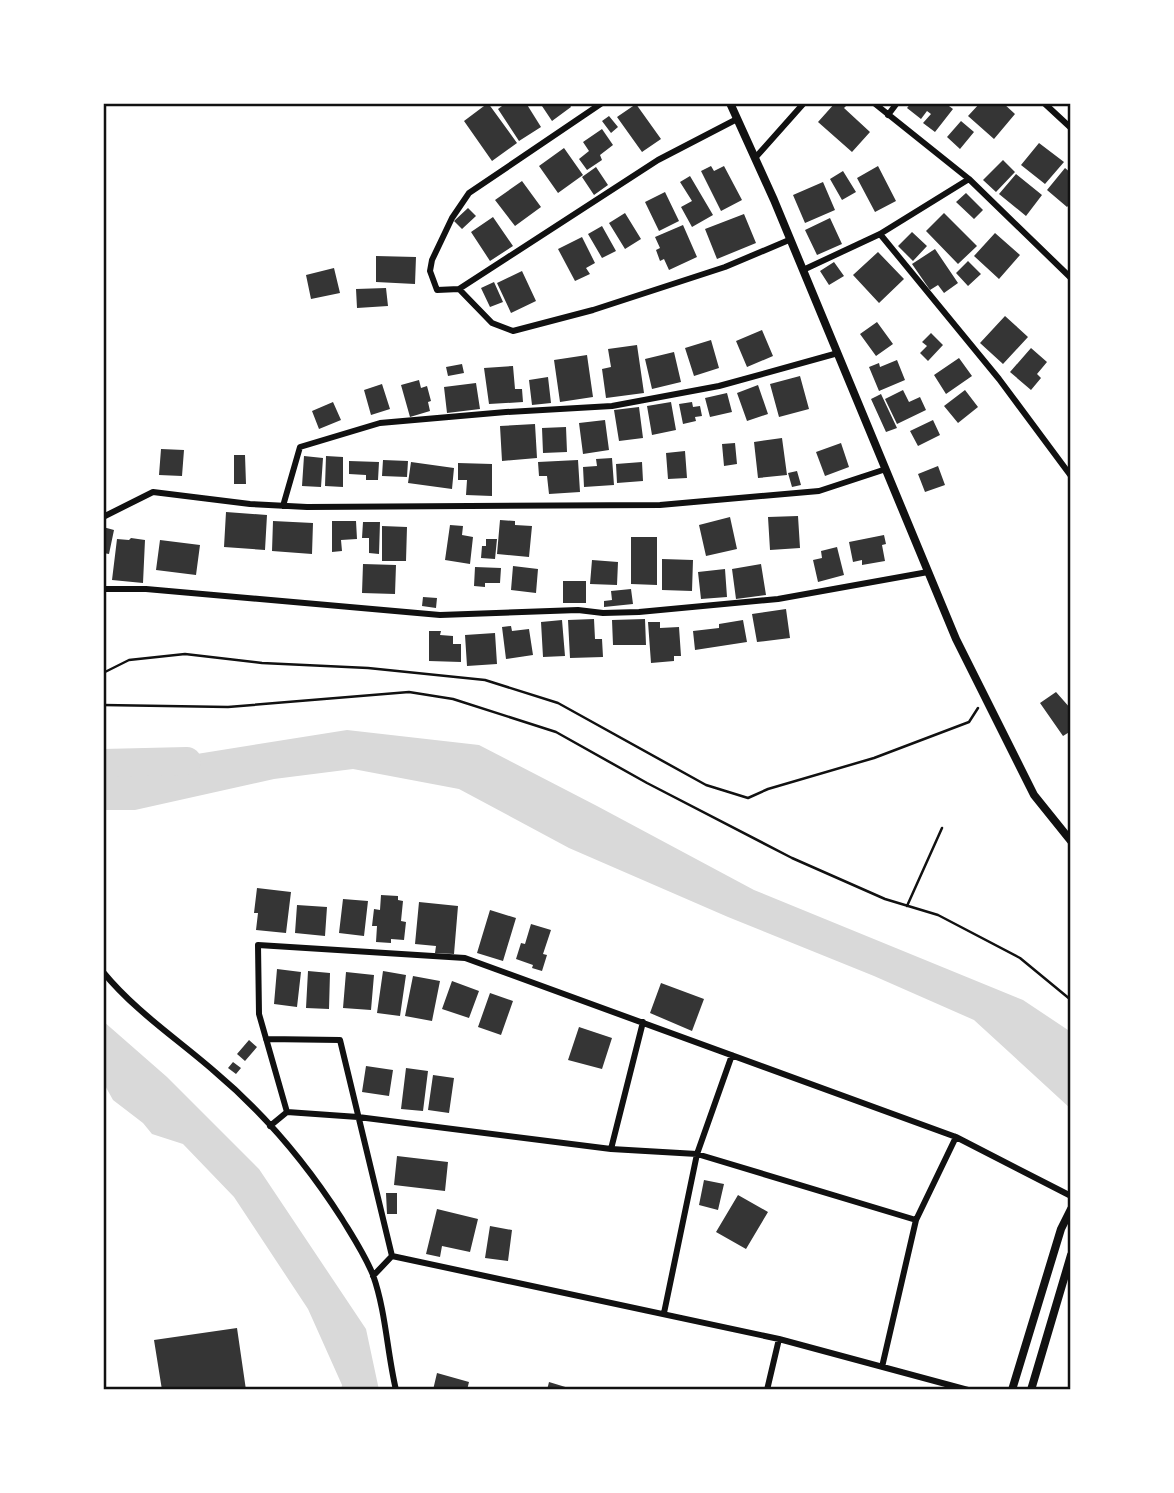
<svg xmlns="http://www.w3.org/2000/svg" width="1174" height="1493" viewBox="0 0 1174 1493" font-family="'Golos Text',sans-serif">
<rect width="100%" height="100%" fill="#fff"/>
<path fill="#d9d9d9" d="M347 730 479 745 597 806 754 890 1023 1000 1071 1032V1109L974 1020 874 976 728 917 569 848 459 789 353 769 274 779 135 810H103V769Z
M103 1021 167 1077 259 1169 366 1329 379 1390H341L342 1385 308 1309 234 1197 183 1144 152 1134 143 1123 113 1100 103 1082Z"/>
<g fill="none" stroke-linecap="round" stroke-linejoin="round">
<path stroke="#d9d9d9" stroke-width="28" d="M103 763 187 761"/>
</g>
<path fill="#353535" d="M488 103 517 143 492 161 464 121Z
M506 103H526L541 127 519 141 498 109Z
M540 103H569L571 107 552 121Z
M835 103H843L846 106 844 108 870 132 852 152 818 122Z
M911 103H945L953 109 935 132 923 123 931 114 927 111 921 119 907 108Z
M980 103H1003L1015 114 994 139 968 116Z
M636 104 661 139 642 152 617 117Z
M609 116 618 127 611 133 602 121Z
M961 121 974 132 960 149 947 137Z
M602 129 613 145 600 155 602 160 587 170 579 159 589 151 583 142Z
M1039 143 1064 162 1045 184 1021 165Z
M564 148 583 175 558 193 539 166Z
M1003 160 1015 172 996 192 983 180Z
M711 166 714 171 724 166 742 200 721 211 701 171Z
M878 166 896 201 875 212 857 178Z
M596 167 608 185 594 195 582 177Z
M1065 168 1071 173V203L1067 207 1047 190Z
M843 171 856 192 842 200 830 179Z
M1016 174 1042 195 1026 216 999 194Z
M690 176 713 215 692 227 681 207 692 201 680 182Z
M522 181 541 207 515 226 495 200Z
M823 182 835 210 805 223 793 195Z
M665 192 679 221 659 231 645 202Z
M966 193 983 210 974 219 956 202Z
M468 208 476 216 462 229 454 221Z
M625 213 641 239 625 249 609 223Z
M944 213 977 246 958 264 926 231Z
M744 214 756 243 717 259 705 229Z
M493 217 513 246 490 261 471 232Z
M830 218 842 244 817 255 805 230Z
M683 225 697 257 669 270 664 259 660 261 656 250 660 248 655 237Z
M602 226 616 251 602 258 588 234Z
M912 232 927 246 913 261 898 246Z
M995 233 1020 255 999 279 974 256Z
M582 237 595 263 586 268 590 274 575 281 558 249Z
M935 249 958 283 944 293 938 285 930 290 912 264Z
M878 252 904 279 879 303 853 275Z
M376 256 416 257 415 284 376 282Z
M968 261 981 274 968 286 956 273Z
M834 262 844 276 829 285 820 271Z
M334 268 340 293 311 299 306 275Z
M522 271 536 301 511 313 497 283Z
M494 282 503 302 490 307 481 288Z
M386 288 388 306 357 308 356 289Z
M1005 316 1028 337 1003 364 980 343Z
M877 322 893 344 876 356 860 334Z
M762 330 773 356 747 367 736 341Z
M931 333 943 345 928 361 920 353 927 346 922 342Z
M711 340 719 368 694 376 685 348Z
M637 345 644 393 606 398 602 369 611 367 608 349Z
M1031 348 1047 362 1037 374 1041 378 1031 390 1010 372Z
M674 352 681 382 652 389 645 359Z
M587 355 593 397 560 402 554 360Z
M959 358 972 376 946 394 934 375Z
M897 360 905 380 879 391 869 367 879 363 880 367Z
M462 364 464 373 448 376 446 367Z
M513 366 515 389H522L523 402 489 404 484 368Z
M800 376 809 409 779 417 770 384Z
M548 377 551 403 532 405 529 380Z
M419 380 421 388 427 386 431 401 428 402 430 411 410 417 401 385Z
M476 383 480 409 447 413 444 387Z
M382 384 390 409 371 415 364 390Z
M758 385 768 414 747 421 737 393Z
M903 390 909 402 920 397 926 410 897 424 885 399Z
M965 390 978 407 958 423 944 406Z
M727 393 732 412 710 417 705 398Z
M881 394 897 428 886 432 871 399Z
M333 402 341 420 319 429 312 411Z
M671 402 676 430 652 435 647 406Z
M692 402 693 407 700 406 702 416 695 417 696 421 683 424 679 404Z
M639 407 643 438 619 441 614 410Z
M605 420 609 450 583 454 579 423Z
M933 420 940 435 918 446 910 431Z
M535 424 537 458 502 461 500 426Z
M566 427 567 452 543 453 542 428Z
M782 438 787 475 758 478 754 442Z
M735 443 737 464 724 466 722 444Z
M841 443 849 467 825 476 816 452Z
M161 449 184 450 182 476 159 475Z
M685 451 687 478 668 479 666 453Z
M234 455H245L246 484H234Z
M304 456 323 458 321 487 302 486Z
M326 456 343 457V487L325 486Z
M612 458 614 485 584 487 583 467 597 466 596 459Z
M383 460 408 461 407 477 382 476Z
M578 460 580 492 549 494 547 476H539L538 462Z
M349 461 379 462 378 480H366V475L349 474Z
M411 462 454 468 452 489 408 483Z
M642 462 643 481 617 483 616 464Z
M458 463 492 464V496L466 495 467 480H458Z
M938 466 945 485 925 492 918 474Z
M797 471 801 485 792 487 788 473Z
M226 512 267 515 265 550 224 547Z
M798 516 800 548 770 550 768 517Z
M730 517 737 549 706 556 699 525Z
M500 520 515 521V525L532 526 529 557 497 554Z
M273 521 313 523 312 554 272 551Z
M332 521H356L357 539 341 540 342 551 332 552Z
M363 522H380L379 554 369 553V538H362Z
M450 525 463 526 462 535 473 537 470 564 445 560Z
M382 526 407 527 406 561H382Z
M103 527 114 530 109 554 103 553Z
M884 535 886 544 882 545 885 561 862 565V560L853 562 849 542Z
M631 537H657V585L631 584Z
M131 538 145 540 143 583 112 580 117 539 129 540Z
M486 539H497L495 559 481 558 482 546H486Z
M160 540 200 545 196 575 156 570Z
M837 547 844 575 818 582 813 560 822 558 821 551Z
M662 559 693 560 692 591 662 590Z
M592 560 618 562 617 585 590 584Z
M363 564 396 565 395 594 362 593Z
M761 564 766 595 736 599 732 569Z
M513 566 538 569 536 593 511 590Z
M475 567 501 568 500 583H485V587L474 586Z
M725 569 727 597 701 599 698 572Z
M563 581H586V603H563Z
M631 589 633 604 604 607V601L612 600 611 591Z
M423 597 437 598 436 608 422 606Z
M786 609 790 638 757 642 752 614Z
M594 619 595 639H602L603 657 570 658 568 620Z
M645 619 646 645H613L612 620Z
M562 620 565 656 543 657 541 622Z
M743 620 747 642 695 650 693 631 719 628V624Z
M648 622H660V628L679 627 681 656H674V661L651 663Z
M511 626 512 631 529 629 533 655 506 659 502 627Z
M429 631H441L440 635 453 636V644H461V662L429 661Z
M495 633 497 664 467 666 465 635Z
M1056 692 1071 709V731L1063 736 1040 703Z
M257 888 291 892 286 933 256 930 258 913H254Z
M381 895 398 896V900L403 901 401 921 406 922 404 940 391 939V943L376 942 377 926H372L374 909 380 910Z
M343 899 368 901 364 936 339 933Z
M419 902 458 906 454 954 435 953 436 946 415 944Z
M297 905 327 907 325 936 295 933Z
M490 910 516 918 503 961 477 953Z
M531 924 551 930 543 954 547 955 542 971 532 968 533 965 516 959 521 943 525 944Z
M277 969 301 972 297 1007 274 1004Z
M308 971 330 973 329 1009 306 1008Z
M383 971 406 975 400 1016 377 1013Z
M346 972 374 975 371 1010 343 1008Z
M413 976 440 981 432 1021 405 1016Z
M452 981 479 991 469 1018 442 1009Z
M661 983 704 999 692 1031 650 1013Z
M490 993 513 1001 501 1035 478 1027Z
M579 1027 612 1038 602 1069 568 1060Z
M249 1040 257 1047 245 1061 237 1054Z
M233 1062 241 1068 236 1074 228 1068Z
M366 1066 393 1070 389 1096 362 1092Z
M406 1068 428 1071 423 1111 401 1109Z
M433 1075 454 1078 449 1113 428 1110Z
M397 1156 448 1162 445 1191 394 1185Z
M704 1180 724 1184 718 1210 699 1205Z
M386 1193H397V1214H387Z
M738 1195 768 1212 746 1249 716 1232Z
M437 1209 478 1219 470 1252 442 1246 440 1257 426 1254Z
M490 1226 512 1230 508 1261 485 1258Z
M237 1328 246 1390H162L154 1340Z
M437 1373 469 1382 467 1390H433Z
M549 1382 572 1389V1390H547Z"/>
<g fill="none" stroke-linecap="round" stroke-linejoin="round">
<path stroke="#111" stroke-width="2.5" d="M103 673 129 660 185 654 262 663 368 668 485 680 558 703 706 785 748 798 768 789 874 758 969 722 978 708
M103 705 228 707 409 692 453 699 556 732 647 783 792 858 885 899 938 915 1020 958 1071 1000
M907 906 942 828"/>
<path stroke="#111" stroke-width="6" d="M602 103 469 193 452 218 432 260 430 271 437 290 459 289 658 160 737 119
M874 103 969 179 1071 278
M1044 103 1071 128
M888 115 897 103
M755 158 804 103
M880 234 999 379 1071 476
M803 270 880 234 969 179
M459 289 492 323 513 331 593 310 725 267 789 240
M283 506 300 447 380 423 506 412 612 406 719 386 838 353
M103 517 153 492 250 504 307 507 660 505 819 491 886 469
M103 589H146L440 615 578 610 603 613 639 612 778 599 928 572
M103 972C135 1011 176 1038 214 1071 264 1113 307 1164 342 1219 353 1237 365 1255 373 1275 386 1312 387 1352 396 1390
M266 1039 340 1040 392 1256 373 1276
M287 1112 259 1014 258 945 465 958 956 1137 1071 1196
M270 1126 287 1112 358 1117 611 1149 697 1154 916 1220
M611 1149 643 1022
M392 1256 779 1339 968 1390
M664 1313 697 1154 732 1055
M882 1367 916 1220 956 1137
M767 1390 779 1339"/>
<path stroke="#111" stroke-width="8" d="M730 103 774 200 956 639 1034 795 1071 841
M1012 1390 1061 1229 1071 1209
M1031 1390 1071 1255"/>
</g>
<rect width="1174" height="1493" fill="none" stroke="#ffffff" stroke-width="210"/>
<rect x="105" y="105" width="964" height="1283" fill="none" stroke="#111" stroke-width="2.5"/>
</svg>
